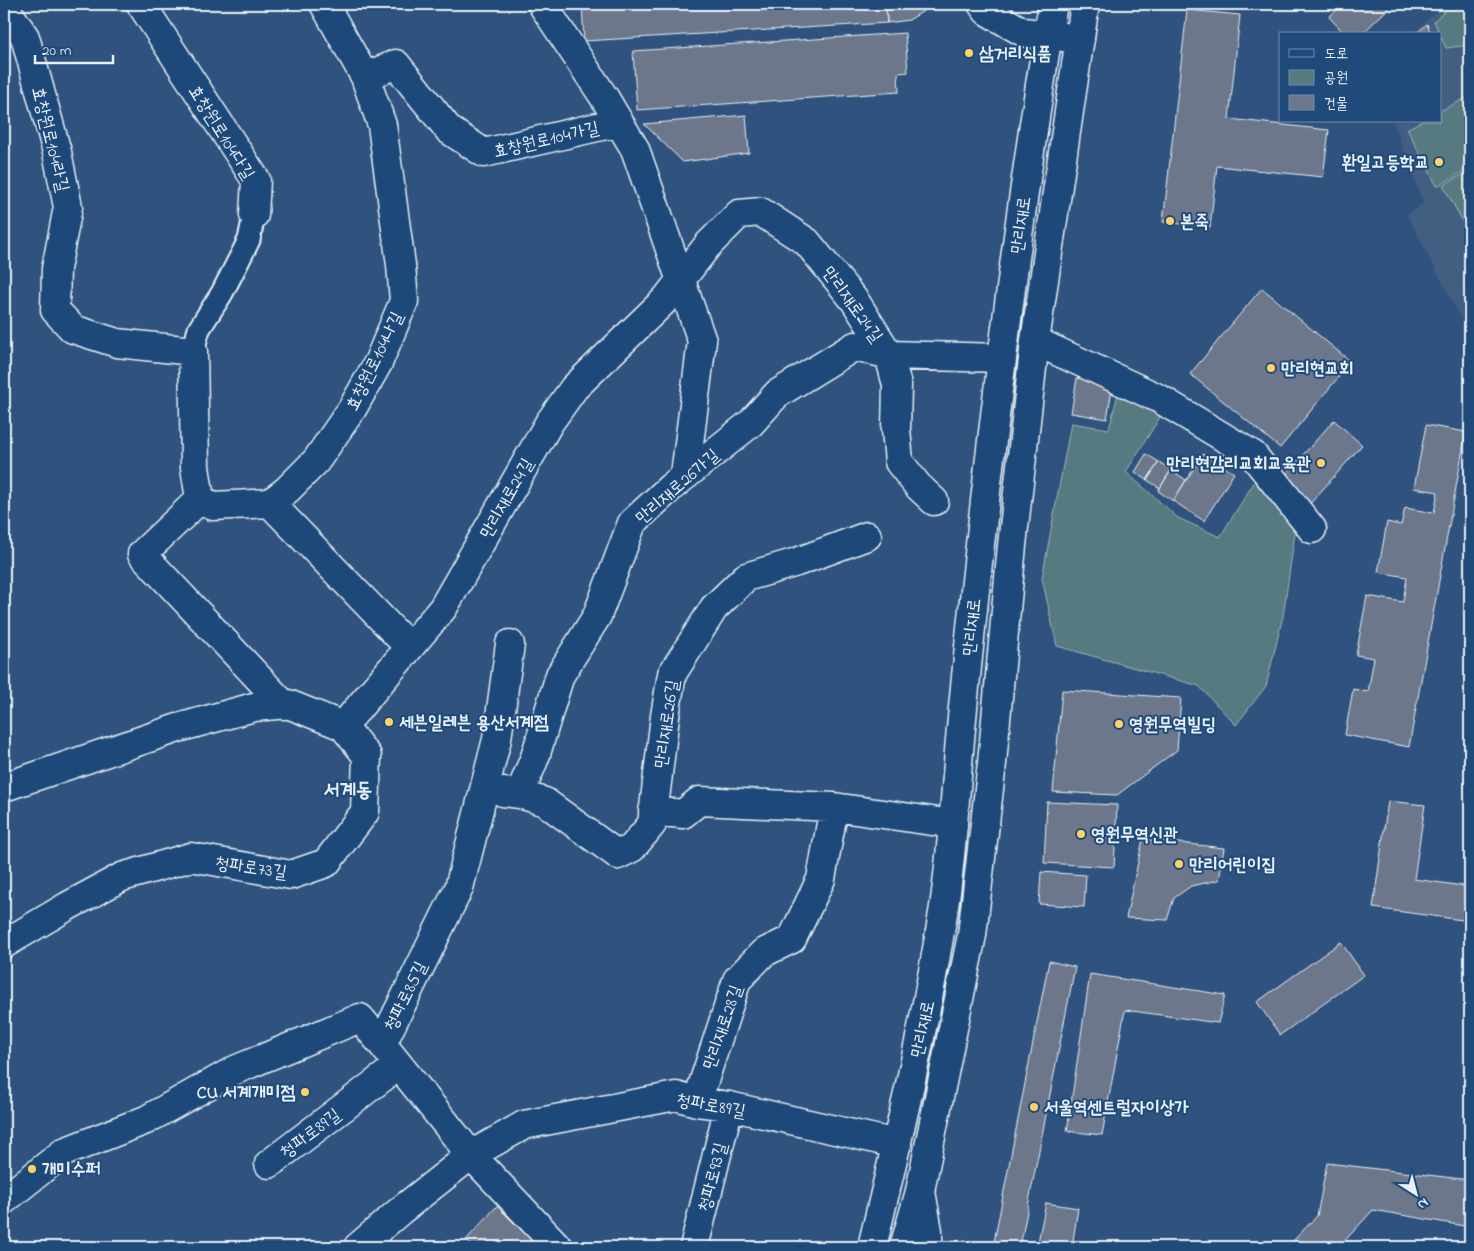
<svg xmlns="http://www.w3.org/2000/svg" width="1474" height="1251" viewBox="0 0 1474 1251" font-family="'Indie Flower','Poor Story',sans-serif">
<rect width="100%" height="100%" fill="#2f537e"/>
<filter id="ink" filterUnits="userSpaceOnUse"><feTurbulence type="fractalNoise" baseFrequency=".02" numOctaves="2"/><feDisplacementMap in="SourceGraphic" scale="10" xChannelSelector="R" yChannelSelector="G"/><feConvolveMatrix kernelMatrix="1 2 1 2 8 2 1 2 1" color-interpolation-filters="sRGB"/></filter>
<g filter="url(#ink)">
<path fill="#425e82" d="M1445 4H1470V335L1407 215 1423 203 1393 121H1440V34H1412Z"/>
<path fill="#577a7f" stroke="#a0b6bc" d="M1453 4H1470V45L1446 48 1434 21Z
M1470 96V168L1437 186 1407 129 1422 121H1440V111Z
M1470 171V235L1443 185Z
M1119 390 1165 409 1126 472 1178 518 1220 537 1258 476 1295 533 1283 616 1266 686 1236 725 1199 686 1057 646 1042 578 1071 423 1109 429Z"/>
<path fill="#6d778c" stroke="#e8f1f8" d="M582 4H886L887 23 584 41Z
M886 4H935L909 20 887 23Z
M1343 4H1393L1362 34H1345L1329 17Z
M1187 10 1240 15 1229 119 1329 130 1323 177 1217 166 1210 227 1163 222Z
M1427 24 1431 34H1416Z
M905 33 908 72 898 73 899 92 637 110 633 51Z
M746 115 749 153 683 162 644 124Z
M1262 288 1351 362 1280 448 1190 374Z
M1077 378 1113 383 1107 419 1071 413Z
M1334 420 1362 445 1308 506 1279 482Z
M1426 425 1466 432 1409 747 1345 735 1353 689 1368 692 1374 658 1356 655 1367 596 1403 602 1407 577 1378 572 1387 522 1401 525 1405 508 1434 513 1438 492 1414 488Z
M1146 454 1159 462 1147 480 1135 472Z
M1203 454 1234 473 1204 521 1173 501Z
M1159 462 1171 470 1160 488 1147 480Z
M1171 470 1186 480 1173 501 1158 491Z
M1062 690 1181 698 1177 750 1117 795 1053 792Z
M1388 801 1425 805 1414 879 1470 887V921L1373 908Z
M1047 802 1117 805 1114 867 1044 863Z
M1143 839 1224 848 1219 880 1191 886 1174 898 1167 920 1126 918Z
M1041 872 1086 875 1084 907 1039 904Z
M1341 942 1364 975 1280 1035 1257 1002Z
M1049 961 1075 967 1020 1247H993Z
M1090 974 1225 995 1218 1023 1125 1010 1102 1135 1067 1131Z
M1327 1163 1470 1180V1227L1373 1210 1339 1247H1297L1292 1242 1317 1216Z
M1046 1203 1078 1208 1072 1247H1037Z
M497 1206 538 1247H474L466 1240Z"/>
<g fill="none" stroke-linecap="round" stroke-linejoin="round">
<g stroke="#e8f1f8" stroke-width="25">
<path id="pedestrian" d="M193 351 199 329 222 293 249 240 254 215"/>
</g>
<g stroke="#e8f1f8" stroke-width="31">
<path id="minor" d="M141 4 256 180 254 215
M324 4 365 77 382 125 401 265 404 301 378 363 352 409 316 461 287 490 270 503 409 647
M542 4 604 97 635 149 702 341 685 475
M982 4 987 11 1023 32 1080 39
M4 6 25 37 57 152 68 207 56 269 55 310 73 329 117 343 193 351 195 467 200 499 213 506 270 503
M365 77 396 64 449 130 484 153 619 122
M1035 341 1160 399 1253 455 1312 529
M200 499 142 554 284 705
M343 726 443 608 549 423 574 388 666 299 708 245 739 214 761 212 807 242 855 301 889 355 897 385 896 429 899 462 918 486 934 501
M4 787 178 728 254 707 288 704 343 726 367 756 365 812 326 863 291 875 191 857 122 877 68 906 4 944
M503 792 520 794 545 802 618 855 632 848 652 824 665 716 672 674 714 608 746 577 797 562 867 536
M520 794 535 757 560 675 597 616 632 523 671 487 751 423 777 394 855 346 889 355 1002 358
M653 811 683 814 699 801 834 807
M382 1044 471 1155 558 1247
M697 1102 737 980 763 953 792 939 821 879 834 807 953 824
M269 1164 399 1065
M4 1200 64 1152 146 1120 235 1070 360 1018 382 1044 459 888 497 739 510 644
M358 1247 400 1211 471 1155 524 1125 676 1096 697 1102 729 1106 897 1144
M694 1247 729 1106"/>
</g>
<g stroke="#e8f1f8" stroke-width="31">
<path id="primary" d="M922 1197 928 1231V1247
M872 1247C899 1135 926 1022 944 907 951 860 954 811 958 763 962 714 967 666 972 618 994 413 1019 207 1053 4
M904 1247 920 1191 972 935 992 763 1012 545 1035 341 1085 4"/>
</g>
<use href="#pedestrian" stroke="#1f4a7a" stroke-width="21"/>
<use href="#minor" stroke="#1f4a7a" stroke-width="28"/>
<use href="#primary" stroke="#1f4a7a" stroke-width="28"/>
</g>
</g>
<g fill="#ffd166" stroke="#1f4a7a" stroke-width="2">
<circle cx="969" cy="53" r="5"/>
<circle cx="1439" cy="162" r="5"/>
<circle cx="1170" cy="221" r="5"/>
<circle cx="1271" cy="368" r="5"/>
<circle cx="1321" cy="463" r="5"/>
<circle cx="389" cy="722" r="5"/>
<circle cx="1119" cy="724" r="5"/>
<circle cx="1081" cy="834" r="5"/>
<circle cx="1179" cy="864" r="5"/>
<circle cx="305" cy="1092" r="5"/>
<circle cx="1034" cy="1107" r="5"/>
<circle cx="32" cy="1169" r="5"/>
</g>
<g text-anchor="middle" stroke-width="4" stroke-linejoin="round" paint-order="stroke">
<g font-size="18" font-weight="bold" fill="#e8f1f8" stroke="#1f4a7a" text-anchor="start">
<text x="979" y="59">삼거리식품</text>
<text x="1429" y="168" text-anchor="end">환일고등학교</text>
<text x="1180" y="227">본죽</text>
<text x="1281" y="374">만리현교회</text>
<text x="1311" y="469" text-anchor="end">만리현감리교회교육관</text>
<text x="399" y="728">세븐일레븐 용산서계점</text>
<text x="1129" y="730">영원무역빌딩</text>
<text x="1091" y="840">영원무역신관</text>
<text x="1189" y="870">만리어린이집</text>
<text x="295" y="1098" text-anchor="end">CU 서계개미점</text>
<text x="1044" y="1113">서울역센트럴자이상가</text>
<text x="42" y="1175">개미수퍼</text>
</g>
<g font-size="18" fill="#e8f1f8" stroke="#1f4a7a">
<text transform="translate(222 132) rotate(58)" y="6">효창원로104다길</text>
<text transform="translate(51 139) rotate(76)" y="6">효창원로104라길</text>
<text transform="translate(546 139) rotate(-13)" y="6">효창원로104가길</text>
<text transform="translate(1020 225) rotate(-82)" y="6">만리재로</text>
<text transform="translate(853 304) rotate(54)" y="6">만리재로24길</text>
<text transform="translate(374 361) rotate(-64)" y="6">효창원로104나길</text>
<text transform="translate(677 486) rotate(-41)" y="6">만리재로26가길</text>
<text transform="translate(506 498) rotate(-60)" y="6">만리재로24길</text>
<text transform="translate(971 627) rotate(-84)" y="6">만리재로</text>
<text transform="translate(666 724) rotate(-82)" y="6">만리재로26길</text>
<text transform="translate(251 867) rotate(8)" y="6">청파로73길</text>
<text transform="translate(405 996) rotate(-64)" y="6">청파로85길</text>
<text transform="translate(722 1027) rotate(-71)" y="6">만리재로28길</text>
<text transform="translate(922 1029) rotate(-78)" y="6">만리재로</text>
<text transform="translate(711 1105) rotate(10)" y="6">청파로89길</text>
<text transform="translate(310 1133) rotate(-37)" y="6">청파로89길</text>
<text transform="translate(712 1177) rotate(-76)" y="6">청파로93길</text>
</g>
<g font-size="20" font-weight="bold" fill="#e8f1f8" stroke="#1f4a7a">
<text x="348" y="796">서계동</text>
</g>
</g>
<rect width="1474" height="1251" fill="none" stroke="#1f4a7a" stroke-width="20"/>
<rect x="10" y="10" width="1454" height="1231" fill="none" stroke="#e8f1f8" stroke-width="2" filter="url(#ink)"/>
<rect x="1279" y="32" width="162" height="90" fill="#1f4a7a" stroke="#6f8dac"/>
<rect x="1289" y="49" width="25" height="8" fill="#1f4a7a" stroke="#6f8dac"/>
<text x="1324" y="58" font-size="15" fill="#e8f1f8">도로</text>
<rect x="1289" y="70" width="25" height="15" fill="#577a7f" stroke="#6f8dac"/>
<text x="1324" y="82" font-size="15" fill="#e8f1f8">공원</text>
<rect x="1289" y="95" width="25" height="15" fill="#6d778c" stroke="#6f8dac"/>
<text x="1324" y="108" font-size="15" fill="#e8f1f8">건물</text>
<g transform="translate(1416 1194) rotate(144)" stroke="#1f4a7a" stroke-width="4" paint-order="stroke">
<path d="M0-4L9 19L0 12L-9 19Z" fill="#e8f1f8"/>
<text y="-8" font-size="14" font-weight="bold" text-anchor="middle" fill="#e8f1f8">N</text>
</g>
<path d="M35 55v8h78v-8" fill="none" stroke="#e8f1f8" stroke-width="2.5"/>
<text x="42" y="55" font-size="15" fill="#e8f1f8" stroke="#1f4a7a" stroke-width="4" paint-order="stroke">20 m</text>
</svg>
